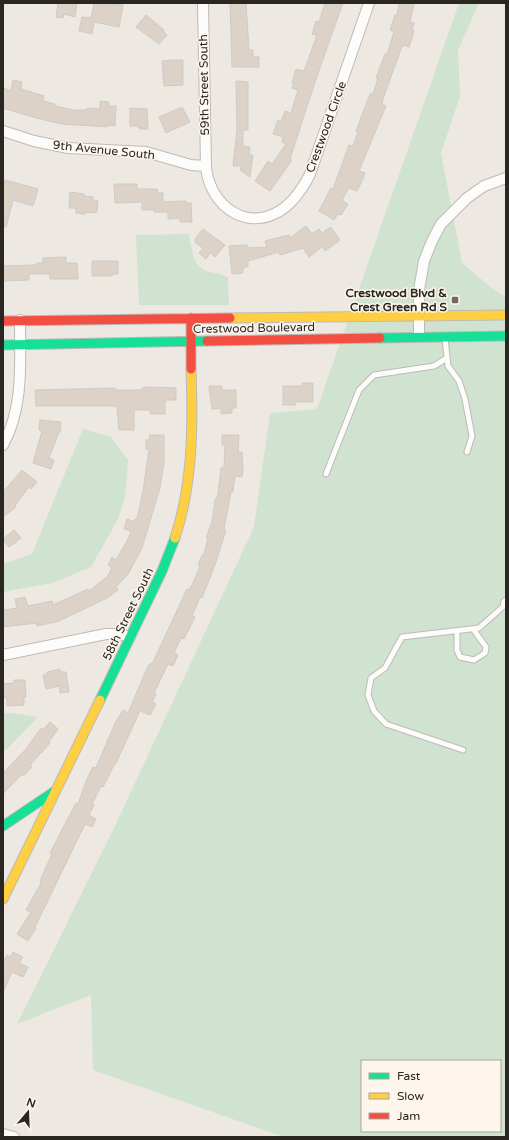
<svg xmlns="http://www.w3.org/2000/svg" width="509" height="1140" viewBox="0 0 509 1140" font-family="'Varela Round',sans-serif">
<rect width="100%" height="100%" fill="#eee8e3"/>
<path fill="#d0e2d0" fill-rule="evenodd" d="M459 3H479L458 50 460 96 441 153 462 263 493 289 506 297V1137H284L93 1070 91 995 17 1024 115 826 254 527 270 413 317 409ZM362 1061H500V1131H362Z
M189 234C191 245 192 265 205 270 214 274 219 272 228 278L229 305H139L136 235Z
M83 429 111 437 128 460 125 497 118 519 91 567 52 583 3 592V564L32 554Z
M11 713 38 717 8 748 3 751V714Z"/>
<path fill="#dcd2c7" stroke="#cfcac6" d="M58 3H77L75 17 64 14 63 18 56 17Z
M100 3 123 5 119 27 94 22 92 34 79 31 82 17 91 18 94 4 100 5Z
M230 3H246L249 50H253V57H259V67H232Z
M325 3H343L317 76 290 159 292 160 270 191 255 181 268 161 272 164 286 144 282 142 283 137 273 134 278 120 281 122 285 111 291 113 298 90 292 88 294 83H292L296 69 304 71 316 38V35L312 34 316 21 319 22Z
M399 3H414L410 22 414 23 412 31H414L409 47 404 45 401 49 383 99 382 104 386 106 359 171 365 173 361 183 357 191 349 188 342 200 348 204 341 215 338 214 334 220 319 211 331 188 333 189 349 145 353 146 358 132 356 131 370 94H373L378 79 376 78 385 54H387L394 32 390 30 395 15H397Z
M146 15 164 30 163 31 167 35 159 44 136 27Z
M172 60H183V85L164 86 162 61Z
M13 80 22 82 21 89 44 96 43 101 55 104V106L73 110H87V108L100 109V101L109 102V106H116L115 126 107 125V127L62 124 36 118 3 108V88L11 91Z
M236 81 248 82V130H243V146L250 147 249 155H253L250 177 240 170 241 166H233L237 130Z
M182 107 190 122 166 133 159 117Z
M130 108 147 109 148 129H140L137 126H130Z
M5 180 38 189 33 206 13 200 6 227H3V188Z
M114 184H137V189H157L158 193H163V202L186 201V203H191L192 222H180V218L168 219V212H154L155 210H142V202L115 203Z
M70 192 84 194V196L93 197V200L98 201 97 212 85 213V214L76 213V208H69Z
M306 226 312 234 319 229 322 233 331 227 340 240 325 251 322 247 309 257 303 248 280 255 279 252 248 261V266L243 268V273L232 274 229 246 247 245 248 248 267 247 265 241 289 235 290 238Z
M203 229 225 245 215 257 210 253 206 259 199 253 203 248 195 242V239Z
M66 257V263H77L78 279H50V274H29V280L3 281V266L37 265V263H43V258Z
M92 261H118V274H112V276H92Z
M302 383H313V402H295V405H283V386H302Z
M209 386H222V390H236V408H232V413L221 414V408L212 409Z
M148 387 176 388V400H165V414H150V410H134V430H119L117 406H36L35 390 115 388V390H142V388Z
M40 420 61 422 60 432H59L49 458 54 460 51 469 33 463 42 431 39 430Z
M150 435H164V462L160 488 142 548 128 574 116 587 118 590 107 598 59 621 37 626V623L3 627 4 610 17 608 15 599 25 597 28 606 52 601 53 605 88 589 89 591 107 577 112 568 108 565 112 557 116 560 128 539 131 531 124 529 127 519 134 522 135 519H137L143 491 149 449H146V440H149Z
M222 435H239L238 452H242L243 470 242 477 235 476 233 492H231L224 529 226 530 216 562 202 598 200 597 192 616 195 617 184 639 181 638 174 653 178 655 173 666 168 664 154 693 156 694 152 702 156 704 150 715 140 711 116 763H115L103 787 101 786 92 804 94 805 89 815 96 819 92 827 85 824 35 927 36 928 28 941 17 934 31 912 26 910 41 883 40 882 42 876 52 854 50 853 76 803 78 804 87 779 93 767 96 768 115 723 123 710 128 713 148 666 153 662 187 589 189 590 192 585 200 566 198 565 202 555 203 556 208 539 206 538 212 522 215 500 218 495 221 468H224L225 445H222Z
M22 470 37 482 31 489 29 487 15 505 16 507 3 517V492Z
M14 530 21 538 9 547 3 539Z
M60 669V672H66L69 692 60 693 59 686 46 689 43 675H47V672Z
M14 680H25L26 697H24V705L7 706V698H3V684L14 683Z
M50 722 58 729 49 742 50 743 30 765 32 767 23 776 22 774 3 794V773L26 749 41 728 43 730Z
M13 952 23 957 19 963 28 967 23 977 12 972 3 992V958L5 959 7 955 10 957Z"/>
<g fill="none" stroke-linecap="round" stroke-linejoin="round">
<g stroke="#bebab5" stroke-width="7">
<path id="lane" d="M445 338 448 366 459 381 465 399 472 436 467 452
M326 474 359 390 374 375 434 366 447 358
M457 631V650L460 657 474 660 485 653 486 647 473 629
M463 750 386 724 374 711 368 695 371 678 385 668 402 637 479 628 506 604"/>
</g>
<g stroke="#bebab5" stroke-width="12">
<path id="street" d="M203 3 206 166C208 199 239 230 274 214 290 207 302 190 310 174L369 3
M3 131 34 141 68 148 146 152 191 165 206 166
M419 337V290L424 261 432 241 441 224 467 198 484 186 506 178
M3 445C24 407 20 362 20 320
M506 604V603
M3 655 106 634H119L130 637
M3 1134 14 1137"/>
</g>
<g stroke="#bebab5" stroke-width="11">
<path id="fast" d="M380 338 506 336
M3 345 207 341
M100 700 162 571 175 538
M3 826 55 791"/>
</g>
<g stroke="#bebab5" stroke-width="11">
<path id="slow" d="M230 318 506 315
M175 538C193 483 193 427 191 369
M3 899 100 700"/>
</g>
<g stroke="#bebab5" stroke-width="11">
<path id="jam" d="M191 318V369
M3 321 230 318
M207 341 380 338"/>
</g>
<use href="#lane" stroke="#fcfcfb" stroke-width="5"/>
<use href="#street" stroke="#fcfcfb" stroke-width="10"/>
<use href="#fast" stroke="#16e098" stroke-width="9"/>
<use href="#slow" stroke="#ffcf43" stroke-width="9"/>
<use href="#jam" stroke="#f24e42" stroke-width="9"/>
</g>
<rect fill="#6f6a66" stroke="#fef6ed" stroke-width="1.5" x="451" y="296" width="8" height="8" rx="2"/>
<g text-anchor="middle" stroke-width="3" stroke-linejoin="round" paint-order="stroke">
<g font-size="12" fill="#2a2622" stroke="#fef6ed">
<text transform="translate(204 85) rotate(-91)" y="4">59th Street South</text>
<text transform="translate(326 127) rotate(-70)" y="4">Crestwood Circle</text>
<text transform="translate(104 150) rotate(6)" y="4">9th Avenue South</text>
<text transform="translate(254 328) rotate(-1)" y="4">Crestwood Boulevard</text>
<text transform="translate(128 614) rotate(-64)" y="4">58th Street South</text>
</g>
<g font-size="12" font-weight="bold" fill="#2a2622" stroke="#fef6ed" text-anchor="end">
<text x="447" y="297">Crestwood Blvd &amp;<tspan x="447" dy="14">Crest Green Rd S</tspan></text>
</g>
</g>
<rect width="509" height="1140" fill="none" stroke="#2a2622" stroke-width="8"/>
<rect x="361" y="1060" width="140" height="72" fill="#fef6ed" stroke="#a9a39c"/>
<rect x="369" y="1073" width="20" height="6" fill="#16e098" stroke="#a9a39c"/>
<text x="397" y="1080" font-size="12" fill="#2a2622">Fast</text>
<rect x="369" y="1093" width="20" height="6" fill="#ffcf43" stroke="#a9a39c"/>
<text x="397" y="1100" font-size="12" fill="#2a2622">Slow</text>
<rect x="369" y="1113" width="20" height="6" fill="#f24e42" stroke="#a9a39c"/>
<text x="397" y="1120" font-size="12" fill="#2a2622">Jam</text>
<g transform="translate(28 1112) rotate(19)" stroke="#fef6ed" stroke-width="3" paint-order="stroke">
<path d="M0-3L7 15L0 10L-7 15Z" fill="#2a2622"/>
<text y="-6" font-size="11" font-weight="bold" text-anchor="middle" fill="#2a2622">N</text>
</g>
</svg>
